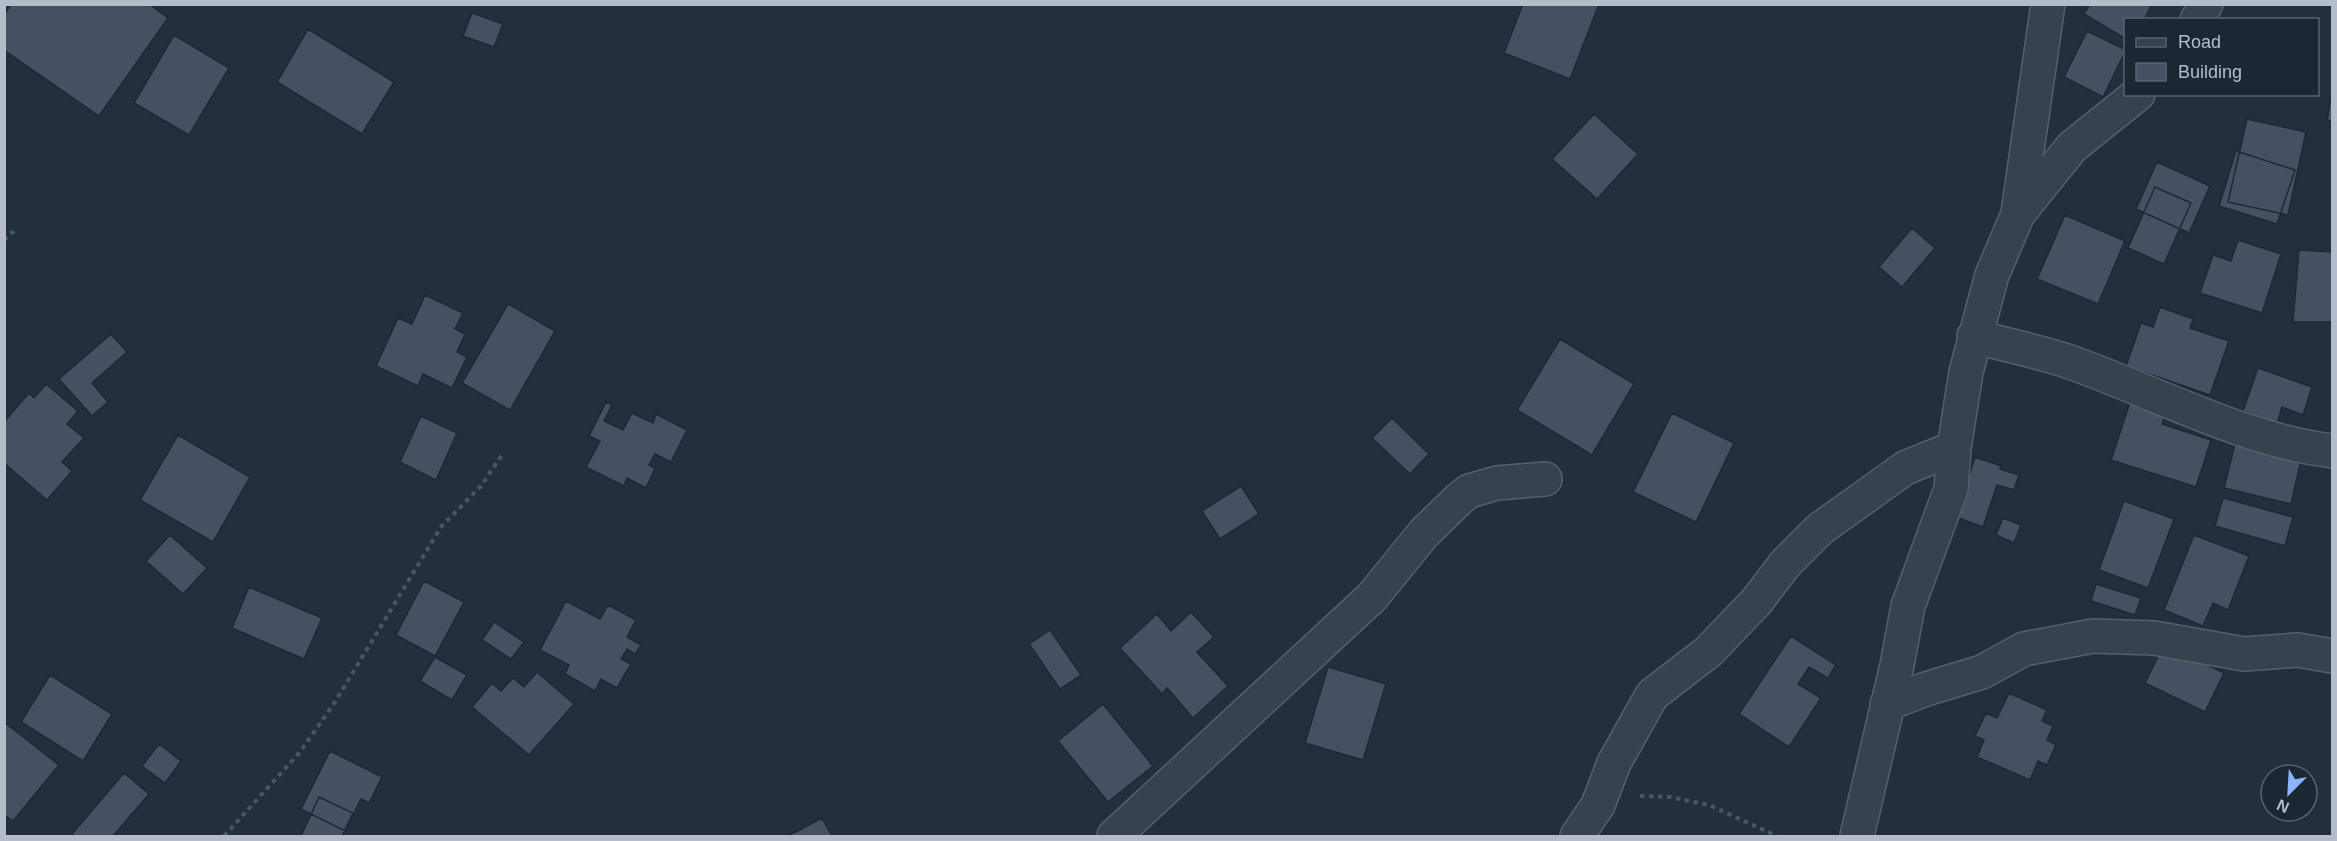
<svg xmlns="http://www.w3.org/2000/svg" width="2337" height="841" viewBox="0 0 2337 841" font-family="Arial,sans-serif">
<rect width="100%" height="100%" fill="#242f3e"/>
<path fill="#455162" stroke="#1f2835" stroke-width="1.5" d="M11 4H149L168 18 99 116 4 50V15Z
M1523 4H1599L1570 79 1504 53Z
M2090 4H2152L2144 20H2126V39L2084 14Z
M472 13 503 24 494 47 463 36Z
M308 29 394 82 362 134 277 82Z
M2087 31 2126 50 2103 97 2064 77Z
M174 35 229 68 189 135 134 103Z
M2332 92V121L2327 120Z
M1594 114 1638 154 1597 199 1552 159Z
M2247 119 2306 132 2288 215 2228 202Z
M2236 151 2295 170 2277 224 2219 206Z
M2157 162 2210 186 2189 233 2136 209Z
M2155 187 2191 203 2164 264 2128 248Z
M2065 215 2125 241 2098 304 2037 279Z
M1912 228 1935 248 1902 287 1879 267Z
M2238 240 2281 254 2262 313 2200 293 2213 255 2231 261Z
M2299 250 2332 252V322H2293Z
M425 295 463 313 455 329 465 334 457 352 467 357 452 388 423 374 418 386 376 366 398 318 412 324Z
M508 304 555 331 510 410 462 383Z
M2160 307 2193 319 2190 328 2229 341 2210 395 2126 366 2141 323 2153 327Z
M111 334 127 352 92 383 108 402 92 416 59 379Z
M1560 339 1634 384 1592 455 1517 410Z
M2258 368 2312 387 2303 415 2282 407 2277 423 2243 411Z
M46 384 78 411 67 424 84 438 62 462 72 471 47 500 4 463V422L29 393 34 398Z
M2132 396 2167 407 2162 424 2211 440 2196 487 2111 460Z
M606 402 612 405 604 421 623 430 632 413 653 423 656 414 687 430 671 462 655 454 649 465 655 468 646 488 627 478 624 486 586 467 600 441 589 436Z
M1672 413 1734 443 1696 522 1633 492Z
M421 416 457 433 436 480 400 462Z
M1392 418 1429 454 1410 474 1372 438Z
M178 435 250 477 213 542 140 500Z
M2236 440 2302 456 2291 504 2224 488Z
M1975 457 2001 466 2000 469 2019 475 2014 490 1997 485 1983 527 1956 517Z
M1241 486 1259 514 1220 539 1202 511Z
M2223 498 2293 517 2285 546 2215 526Z
M2124 501 2174 519 2148 588 2099 570Z
M2003 518 2021 525 2014 543 1996 535Z
M170 535 207 568 183 594 146 561Z
M2194 535 2249 556 2228 610 2213 603 2203 626 2164 610Z
M424 581 464 602 435 656 396 635Z
M2096 584 2141 598 2135 615 2091 601Z
M249 587 322 618 304 659 232 628Z
M566 601 600 619 608 605 636 620 627 637 641 645 635 654 627 649 621 659 631 664 617 688 601 679 595 691 565 674 569 665 540 650Z
M1191 612 1214 637 1197 652 1228 686 1193 718 1167 688 1162 694 1120 648 1157 614 1171 631Z
M494 622 524 642 511 659 482 640Z
M1050 630 1081 675 1060 689 1029 644Z
M1791 636 1836 665 1828 678 1809 667 1798 684 1821 698 1789 747 1739 714Z
M2164 644 2224 673 2205 712 2145 683Z
M435 657 467 675 452 700 420 681Z
M1328 667 1386 684 1363 760 1305 743Z
M537 672 574 704 529 755 472 707 492 683 501 691 513 678 524 687Z
M50 675 112 714 83 761 21 722Z
M2009 693 2047 710 2042 721 2053 726 2047 740 2056 745 2047 765 2038 761 2030 780 1977 757 1984 740 1975 736 1986 713 1997 718Z
M1103 704 1153 766 1108 802 1058 741Z
M4 722 59 765 13 821 4 815Z
M159 744 181 761 165 783 142 766Z
M330 751 382 777 369 803 361 799 345 831 301 809Z
M124 773 149 794 113 836H75L72 834Z
M319 797 353 813 342 836H301Z
M822 818 832 836H788Z"/>
<g fill="none" stroke-linecap="round" stroke-linejoin="round">
<g stroke="#565f6c" stroke-width="36">
<path id="minor" d="M2197 20 2206 4
M2018 213 2048 4
M1974 336C2005 345 2037 351 2067 361 2156 392 2239 439 2332 451
M1887 704 1926 689 1982 672 2024 649 2093 636 2154 638 2244 654 2298 650 2332 656
M1114 836 1372 597 1424 533 1459 499 1469 491 1497 483 1545 479
M1577 836 1598 805 1614 763 1652 695 1708 652 1756 602 1785 564 1820 529 1905 468 1954 448
M1857 836 1897 665 1908 606 1951 489 1954 448 1966 372 1992 275 2018 214 2072 147 2138 94"/>
</g>
<path stroke="#44595c" stroke-width="4" stroke-dasharray="4.5 4.5" stroke-linecap="butt" d="M4 240 15 230
M1640 796 1670 797 1709 805 1777 836
M224 836 300 752 335 702 441 527 481 486 504 452"/>
<use href="#minor" stroke="#38414e" stroke-width="33"/>
</g>
<rect width="2337" height="841" fill="none" stroke="#b4bcc9" stroke-width="12"/>
<rect x="2124" y="18" width="195" height="78" fill="#1d2633" stroke="#59626f" stroke-width="1.5"/>
<rect x="2136" y="38" width="30" height="9" fill="#38414e" stroke="#59626f" stroke-width="1.5"/>
<text x="2178" y="48" font-size="18" fill="#b4bcc9">Road</text>
<rect x="2136" y="63" width="30" height="18" fill="#455162" stroke="#59626f" stroke-width="1.5"/>
<text x="2178" y="78" font-size="18" fill="#b4bcc9">Building</text>
<g transform="translate(2289 793) rotate(204)"><circle r="28" fill="#1d2633" stroke="#59626f" stroke-width="1.5"/>
<path d="M0-4.5L10 22L0 15L-10 22Z" fill="#8ab4f8"/>
<text y="-9" font-size="16" font-weight="bold" text-anchor="middle" fill="#b4bcc9">N</text>
</g>
</svg>
